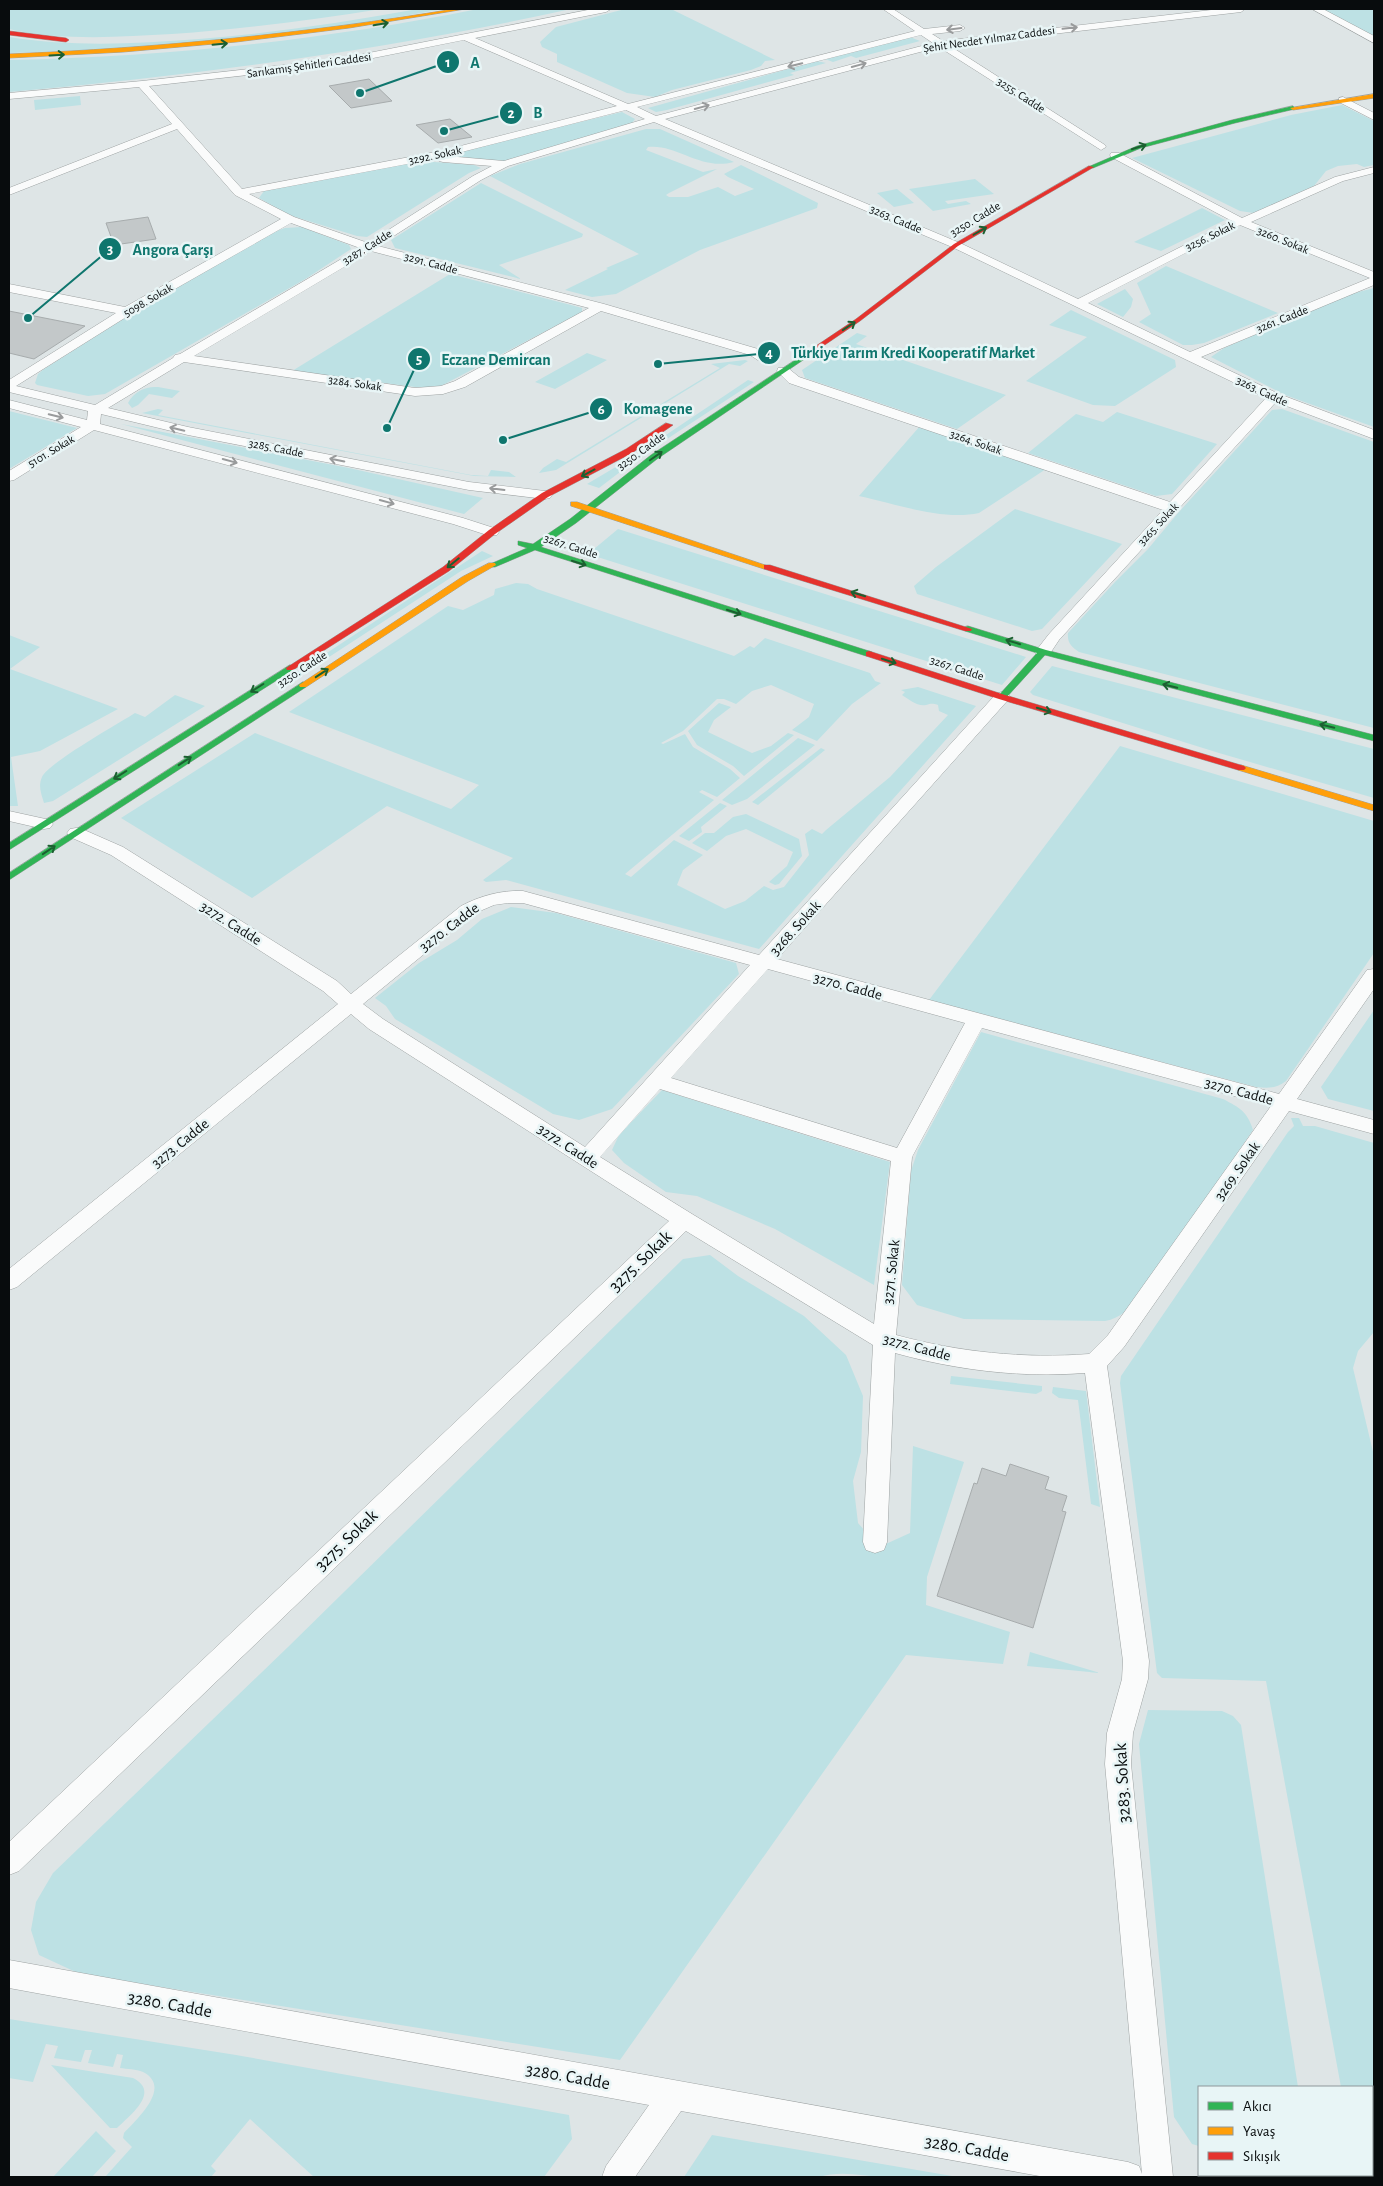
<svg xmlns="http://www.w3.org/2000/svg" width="1383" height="2186" viewBox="0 0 1383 2186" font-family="'Alegreya Sans',sans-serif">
<rect width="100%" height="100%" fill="#dee5e6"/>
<path fill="#bde1e4" d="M9 9H381C312 20 243 29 172 34 118 37 63 41 9 29Z
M418 9H443C300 36 154 49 9 53V37C72 47 135 44 199 39 273 33 346 22 418 9Z
M478 9H571C386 50 197 75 9 92V60C167 57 323 40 478 9Z
M625 9H671L775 60 765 61 761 66 751 70 672 90 655 97 627 93 557 62V54L542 47 540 42 556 27Z
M1322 9H1374V37Z
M910 37 920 41 856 58 851 56 833 62 825 59Z
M817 61 826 63 790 73 794 75 667 110 656 112 648 108Z
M80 96 81 105 35 110 34 100Z
M1342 105 1374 121V165L1364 167 1357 164 1338 166 1326 171 1314 186 1254 213 1240 211 1132 158 1291 115Z
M622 112 635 119 632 123 501 162 444 155Z
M646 129H660L734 162C700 171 678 144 648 147L646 150 703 172 717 169 669 193 666 195 669 197H688L718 187 735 196 754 189 728 177 724 174 741 165 818 203 817 208 700 250 616 294 592 297 565 290 608 269 606 268 639 254 490 176 520 164Z
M421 161 474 165 481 168 469 173 367 237 357 236 289 215 259 198 264 191Z
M975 179 994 194 945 201 948 204 966 201 971 204 933 211 909 189Z
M481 183 583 234 582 237 499 265 521 279 395 248 391 240Z
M897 189 914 203 894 207 877 193Z
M1202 208 1225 220 1161 251 1134 242Z
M302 227 349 245 351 249 307 278 105 394 88 396 37 385 35 383 38 374 44 369 136 311 271 233 285 228Z
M1166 266 1278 313 1204 343 1192 345H1183L1139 322 1151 314 1137 283Z
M450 274 571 305 582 308V312L439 387 423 388 292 371Z
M1374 288V427L1285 395 1211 357 1224 348 1347 295Z
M1125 289 1133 299 1131 307 1123 317 1097 304Z
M1071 310 1175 360 1176 367 1115 406 1093 405 1026 381 1087 337 1049 325Z
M857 333 867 336 856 344 1006 395 957 429 805 378 802 370Z
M587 353 607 360 555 389 535 382Z
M745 360 748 361 740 366 729 364 556 470 539 473 543 468 557 459 566 462 720 368 711 364Z
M748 380 754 382 641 456 599 488 587 484 636 455Z
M158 387 180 391 172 398 149 394 138 405 132 408 128 403C134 391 146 386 158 387Z
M158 409 163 410 158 415 471 475 488 476 491 470 509 472 516 477 474 476 142 413Z
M1282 409 1374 442V728L1079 652C1072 647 1067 643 1068 633L1115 582 1148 549 1178 513 1272 410Z
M9 411 77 428 9 469Z
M1117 412 1217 444 1172 494 1156 496 1028 453 1076 414 1103 422Z
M121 424 349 468 483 498 464 514Z
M920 426 1046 469 979 513C943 521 896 504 859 496Z
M1015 509 1122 544 1042 629 1032 631 917 594 914 586 936 567Z
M618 529 1026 657 1002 685 588 554Z
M482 551 493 556 461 571 283 687 278 685Z
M516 583 528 584 537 589 734 656 750 646 754 648 765 638 870 673 875 681 881 683 852 704 817 741 792 730 809 717 814 704 771 685 752 691 736 704 724 699H717L683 731 661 743 663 744 685 734 693 747 730 769 740 778 717 797 702 790 699 792 714 800 625 874 631 877 674 840 703 855 683 870 677 885 725 909 745 901 764 886 773 890 784 887 809 855 805 834 812 829 822 834 826 830 890 777 948 715 939 711 938 705C931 703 931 704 926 705 918 707 908 699 902 695L905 692 901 690 918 687 976 706 759 949 506 880 486 882 483 880 513 858 387 806 252 898 121 818 255 733 451 809 479 785 289 712 448 606 463 610 494 595 495 589Z
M9 635 40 647 10 669 118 709 40 751 11 757 18 806H9Z
M1052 666 1374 749V798L1219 753 1033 695 1030 692Z
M175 695 205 706 53 801 44 803C41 793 38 786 42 777 48 763 118 724 135 713L145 717Z
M719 703 731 707 714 720 708 732 752 753 771 746 788 733 794 735 744 776 733 766 697 745 688 731Z
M798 738 815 745 747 799 732 805 722 800Z
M1120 746 1374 821V953L1286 1081C1276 1089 1267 1088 1256 1087L929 1000Z
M821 748 825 750 758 805 752 802Z
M720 803 727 806 701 827 702 832 689 841 679 836Z
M746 814 799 839 802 856 779 884 775 885 769 882 787 866 793 852 746 829 726 836 707 851 692 843 705 833H714L733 817Z
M511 907 556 913 736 963 739 974 612 1109 579 1120 553 1114 395 1019 386 1006 375 998 419 963 457 940 482 919Z
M1374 1010V1111L1328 1099 1321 1087Z
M981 1032 1223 1099C1240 1108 1247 1111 1253 1130L1138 1298C1127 1310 1121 1318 1105 1321L964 1319 917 1305 902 1285 911 1171 918 1150Z
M662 1090 890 1162 874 1285 775 1229 697 1196 666 1192 624 1163 612 1150 619 1135Z
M1291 1118H1299L1303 1126H1315L1374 1143V1332L1358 1351 1353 1368 1374 1456V2157H1372V2087H1341L1266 1681 1162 1678 1157 1673 1120 1383 1121 1376 1288 1132 1294 1126Z
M710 1255 738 1276 804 1316 846 1355 863 1396 861 1452 853 1481 858 1523 875 1542 888 1543 910 1533 913 1446 964 1462 927 1577 926 1605 1010 1632 1003 1664 906 1655 620 2060 80 1974 39 1955 31 1930 36 1902 53 1873 288 1647 683 1259Z
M951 1376 1042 1386V1391L1036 1394 950 1384Z
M1053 1387 1086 1391 1100 1507 1091 1504 1078 1400 1059 1398 1052 1393Z
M1030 1652 1100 1673 1027 1666Z
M1148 1710 1222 1711 1233 1716 1241 1725 1298 2087H1199V2146L1192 2144 1174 2117 1139 1744Z
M9 2019 236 2055 569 2115 572 2139 544 2177H314L250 2119 211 2166 216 2171 211 2177H105L132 2147 123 2138 124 2133C136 2120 173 2087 143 2072 136 2069 127 2069 120 2068L123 2055 117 2054 113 2067 88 2063 92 2050H85L81 2062 54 2058 58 2046 46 2044 33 2082 9 2078Z
M51 2065 133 2078C161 2092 130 2115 117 2128H110Z
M96 2131 116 2151 92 2177H53Z
M712 2135 958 2177C933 2177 908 2179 884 2177 862 2176 841 2170 819 2177H684Z"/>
<path fill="#c3c8c9" stroke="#a7acad" d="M369 79 392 101 351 108 329 86Z
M450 119 472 137 438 143 416 125Z
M148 217 156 239 114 245 106 223Z
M9 311 85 326 34 359 9 353Z
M1010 1464 1049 1477 1045 1489 1067 1496 1062 1511 1066 1512 1033 1628 937 1596 974 1483 977 1484 982 1468 1006 1476Z"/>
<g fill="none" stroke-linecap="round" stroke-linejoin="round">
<g stroke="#9da2a2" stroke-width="1">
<path id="street" d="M593 9H611L606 12 475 38 628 104 915 31 883 9H893L924 29 960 25 965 28 960 31 932 34 943 41 1220 9H1245L1241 12 950 46 1105 145 1106 147 1101 150 939 47 665 119 960 243 1078 299 1232 221 1111 157 1110 155 1111 153H1119L1242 218 1335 177 1374 167V173L1343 181 1251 222 1374 272V285L1201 357 1279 394 1374 430V439L1276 402 1059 640 1049 655H1037L1035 652 1049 634 1163 510 789 383 777 371 778 368H788L799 377 1170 502 1266 398 952 247 654 122 508 166 481 180 378 246 604 304 758 349 774 361 772 364H764L750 355 601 311 465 387 443 394 415 396 184 362 108 408 188 427 469 482 545 491 550 492 552 495 550 498 545 499 469 490 188 435 101 414 100 424 463 518 497 529 499 532 497 535H487L453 524 94 430 14 480 9 481V471L81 427 9 408V400L87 420 88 411 9 392V380L116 313 9 292V284L125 307 281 219 235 195 177 129 9 195V188L172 124 139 87 9 99V93L142 81 338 59ZM921 35 933 43 656 116 637 107ZM464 40 617 106 441 151 242 189 149 86 338 65ZM626 110 645 119 504 161 446 156ZM439 158V161L443 162 492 166 473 176 368 243 294 217 249 194ZM291 223 360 248 180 354 175 355 173 358 95 405 16 386 131 314ZM1240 225 1370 278 1190 352 1088 303ZM371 251 589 308 455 381 441 386 415 388 194 356Z
M1312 9H1323L1374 36V43Z
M1343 97 1374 113V120L1339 102V98Z
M1002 692 1008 694 1010 697 1008 700 777 959 1279 1094 1367 970 1374 969V989L1297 1099 1374 1120V1134L1289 1111 1124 1347 1107 1366 1149 1661 1148 1679 1133 1733 1131 1764 1173 2177H1045L681 2111 635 2177H602L606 2166 649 2105 9 1988V1960L1128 2162 1139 2166 1142 2174 1105 1764 1107 1733 1122 1679 1123 1661 1085 1373C1021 1378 956 1370 895 1353L887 1542 884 1550 875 1553 866 1550 863 1542 873 1345 686 1231 19 1871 9 1875V1842L669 1221 369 1029 351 1014 17 1287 9 1290V1269L338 1004 323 991 111 855 70 837 67 833 70 829 76 828 82 829 123 847 337 981 351 994 461 906C480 896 501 890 523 891L759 955 996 694ZM508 903H523L750 965 585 1147 383 1019 363 1004 473 914 494 905ZM768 969 965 1023 897 1148 671 1078ZM982 1028 1271 1106 1108 1335 1089 1354C1024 1359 958 1352 896 1335L912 1157ZM660 1089 891 1161 874 1324 692 1214 600 1157Z
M9 811 50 820 53 824 50 828 44 829 9 821Z"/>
</g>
<g stroke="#9da2a2" stroke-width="1">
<path id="fast" d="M1293 106 1295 109 1235 123 1141 148 1093 168 1088 167 1137 146 1232 120Z
M806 353 812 354 657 459 576 523 541 547 872 652V656H866L535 550 495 567H489L488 565 527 548 518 545V541L533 544 570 519 651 455Z
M968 626 1046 650 1374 735V741L1045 655 1005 699H999V695L1037 653 965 631V627Z
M290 665 293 666V670L9 850V843Z
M303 682 306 683V687L9 880V873Z"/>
</g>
<g stroke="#9da2a2" stroke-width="1">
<path id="slow" d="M454 9H465L349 28 236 42 123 52 9 58V54C159 48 307 33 454 9Z
M1374 94V98L1293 110 1290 108Z
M571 502H577L771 567 770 569H764L571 506Z
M489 563H495L496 565 468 581 306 687H300L299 685 462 577Z
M1241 765 1374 805V811L1238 770 1236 768Z"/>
</g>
<g stroke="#9da2a2" stroke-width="1">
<path id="jam" d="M9 31 66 38 69 40 66 42 9 35Z
M1089 166 1094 167 958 246 860 321 810 355 804 354 856 319 954 244Z
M666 423 673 425 632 453 548 497 495 534 449 571 293 670H287L286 668 443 567 489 530 542 493 626 449Z
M764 565H770L972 629 971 631H965L764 569Z
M869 651 1005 695 1244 766 1246 768 1244 770H1238L999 699 866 656V652Z"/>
</g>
<use href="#street" fill="#fafbfb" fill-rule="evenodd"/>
<use href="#fast" fill="#30b455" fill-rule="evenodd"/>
<use href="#slow" fill="#ff9f0a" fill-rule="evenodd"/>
<use href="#jam" fill="#e5322d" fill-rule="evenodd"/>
</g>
<defs><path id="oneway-shaft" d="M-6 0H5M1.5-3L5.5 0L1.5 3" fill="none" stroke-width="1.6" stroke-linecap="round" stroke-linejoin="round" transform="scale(1.25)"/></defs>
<g stroke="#1c6031">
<use href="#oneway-shaft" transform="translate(381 24) rotate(-10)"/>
<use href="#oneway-shaft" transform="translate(220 44) rotate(-5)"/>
<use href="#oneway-shaft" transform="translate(57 55) rotate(-3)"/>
<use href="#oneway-shaft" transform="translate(1139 147) rotate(-18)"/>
<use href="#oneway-shaft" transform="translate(980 231) rotate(-30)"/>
<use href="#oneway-shaft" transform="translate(849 326) rotate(-34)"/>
<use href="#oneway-shaft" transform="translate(656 456) rotate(-35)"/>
<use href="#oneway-shaft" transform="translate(588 473) rotate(152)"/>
<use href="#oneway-shaft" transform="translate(453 563) rotate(141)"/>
<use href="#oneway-shaft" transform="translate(579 563) rotate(18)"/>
<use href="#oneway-shaft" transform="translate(858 594) rotate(-163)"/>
<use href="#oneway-shaft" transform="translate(734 612) rotate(18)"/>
<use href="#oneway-shaft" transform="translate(1013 642) rotate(-163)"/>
<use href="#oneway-shaft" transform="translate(889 661) rotate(18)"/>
<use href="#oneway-shaft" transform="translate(322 673) rotate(-33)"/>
<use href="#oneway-shaft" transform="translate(1170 686) rotate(-166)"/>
<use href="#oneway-shaft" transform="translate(257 688) rotate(148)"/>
<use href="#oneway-shaft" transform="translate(1044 710) rotate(17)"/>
<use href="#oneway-shaft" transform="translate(1327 726) rotate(-166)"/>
<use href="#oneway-shaft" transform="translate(185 761) rotate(-33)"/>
<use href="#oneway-shaft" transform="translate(120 775) rotate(148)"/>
<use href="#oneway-shaft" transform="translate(49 850) rotate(-34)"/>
</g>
<g stroke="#999b9c">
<use href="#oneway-shaft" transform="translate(1070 28) rotate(-6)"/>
<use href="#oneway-shaft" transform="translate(954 29) rotate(173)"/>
<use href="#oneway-shaft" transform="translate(795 65) rotate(166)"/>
<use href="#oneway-shaft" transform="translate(859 65) rotate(-15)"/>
<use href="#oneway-shaft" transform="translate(702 107) rotate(-15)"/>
<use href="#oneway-shaft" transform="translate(56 416) rotate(14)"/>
<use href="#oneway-shaft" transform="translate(177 429) rotate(-167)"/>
<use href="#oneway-shaft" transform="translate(337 460) rotate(-169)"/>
<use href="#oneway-shaft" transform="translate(230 461) rotate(15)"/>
<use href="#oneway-shaft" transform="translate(497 489) rotate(-173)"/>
<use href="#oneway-shaft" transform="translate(387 502) rotate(15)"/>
</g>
<g text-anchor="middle" stroke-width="5" stroke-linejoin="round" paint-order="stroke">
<g font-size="12" fill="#080c0d" stroke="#e8f5f6">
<text transform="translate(989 39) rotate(-8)" y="4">Şehit Necdet Yılmaz Caddesi</text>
<text transform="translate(309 65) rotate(-8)" y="4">Sarıkamış Şehitleri Caddesi</text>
<text transform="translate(1021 95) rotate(33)" y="4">3255. Cadde</text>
<text transform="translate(435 155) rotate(-12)" y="4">3292. Sokak</text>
<text transform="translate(896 219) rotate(23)" y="4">3263. Cadde</text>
<text transform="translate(975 219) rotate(-31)" y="4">3250. Cadde</text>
<text transform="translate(1210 236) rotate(-26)" y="4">3256. Sokak</text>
<text transform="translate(1283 240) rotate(22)" y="4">3260. Sokak</text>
<text transform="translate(367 247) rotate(-32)" y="4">3287. Cadde</text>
<text transform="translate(431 263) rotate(15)" y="4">3291. Cadde</text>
<text transform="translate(148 300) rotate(-30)" y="4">5098. Sokak</text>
<text transform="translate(1282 319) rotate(-22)" y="4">3261. Cadde</text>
<text transform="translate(355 383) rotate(8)" y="4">3284. Sokak</text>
<text transform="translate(1262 391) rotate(25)" y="4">3263. Cadde</text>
<text transform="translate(976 442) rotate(19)" y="4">3264. Sokak</text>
<text transform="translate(276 448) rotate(11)" y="4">3285. Cadde</text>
<text transform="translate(51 451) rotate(-31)" y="4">5101. Sokak</text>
<text transform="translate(641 451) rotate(-36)" y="4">3250. Cadde</text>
<text transform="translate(1158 524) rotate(-47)" y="4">3265. Sokak</text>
<text transform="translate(571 546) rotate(18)" y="4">3267. Cadde</text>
<text transform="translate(957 668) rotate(18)" y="4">3267. Cadde</text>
<text transform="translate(302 669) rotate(-33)" y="4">3250. Cadde</text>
</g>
<g font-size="15" fill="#080c0d" stroke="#e8f5f6">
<text transform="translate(231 923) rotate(32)" y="5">3272. Cadde</text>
<text transform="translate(449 927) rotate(-37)" y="5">3270. Cadde</text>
<text transform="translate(795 928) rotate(-48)" y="5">3268. Sokak</text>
<text transform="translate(848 986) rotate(15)" y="5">3270. Cadde</text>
<text transform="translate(1239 1091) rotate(15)" y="5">3270. Cadde</text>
<text transform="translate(180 1143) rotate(-39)" y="5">3273. Cadde</text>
<text transform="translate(568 1146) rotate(33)" y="5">3272. Cadde</text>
<text transform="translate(1237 1171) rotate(-55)" y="5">3269. Sokak</text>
<text transform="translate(891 1272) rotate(-84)" y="5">3271. Sokak</text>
<text transform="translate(917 1347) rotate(15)" y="5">3272. Cadde</text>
</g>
<g font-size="18" fill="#080c0d" stroke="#e8f5f6">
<text transform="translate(640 1261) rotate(-44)" y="6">3275. Sokak</text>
<text transform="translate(346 1540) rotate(-44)" y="6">3275. Sokak</text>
<text transform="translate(1122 1783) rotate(-93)" y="6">3283. Sokak</text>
<text transform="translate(170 2004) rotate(10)" y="6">3280. Cadde</text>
<text transform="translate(568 2076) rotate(10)" y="6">3280. Cadde</text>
<text transform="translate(967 2148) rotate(10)" y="6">3280. Cadde</text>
</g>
</g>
<path fill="none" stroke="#0f766e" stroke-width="2" d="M360 93L448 62M444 131L511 113M28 318L110 249M658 364L769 353M387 428L419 359M503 440L601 409"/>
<g fill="#0f766e" stroke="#e8f5f6" stroke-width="2">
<circle cx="360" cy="93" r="5"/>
<circle cx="444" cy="131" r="5"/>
<circle cx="28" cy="318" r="5"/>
<circle cx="658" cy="364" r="5"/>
<circle cx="387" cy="428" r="5"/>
<circle cx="503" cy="440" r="5"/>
<circle cx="448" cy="62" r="12"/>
<circle cx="511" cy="113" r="12"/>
<circle cx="110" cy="249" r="12"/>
<circle cx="769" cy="353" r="12"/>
<circle cx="419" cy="359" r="12"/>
<circle cx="601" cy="409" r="12"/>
</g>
<g font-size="15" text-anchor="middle" font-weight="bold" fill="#fff">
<text x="448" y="67">1</text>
<text x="511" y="118">2</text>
<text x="110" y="254">3</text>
<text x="769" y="358">4</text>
<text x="419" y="364">5</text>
<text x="601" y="414">6</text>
</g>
<g font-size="16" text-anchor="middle" font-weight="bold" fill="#0f766e" stroke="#e8f5f6" stroke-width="5" stroke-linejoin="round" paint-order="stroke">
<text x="475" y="68">A</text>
<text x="538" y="118">B</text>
<text x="173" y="255">Angora Çarşı</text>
<text x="913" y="358">Türkiye Tarım Kredi Kooperatif Market</text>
<text x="496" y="365">Eczane Demircan</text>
<text x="658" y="414">Komagene</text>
</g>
<rect width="1383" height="2186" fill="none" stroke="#080c0d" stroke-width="20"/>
<rect x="1198" y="2086" width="175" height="90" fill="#e8f5f6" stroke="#8e9899"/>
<rect x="1208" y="2102" width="25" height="8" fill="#30b455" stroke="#8e9899"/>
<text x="1243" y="2111" font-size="15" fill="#080c0d">Akıcı</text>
<rect x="1208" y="2127" width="25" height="8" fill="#ff9f0a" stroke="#8e9899"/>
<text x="1243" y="2136" font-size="15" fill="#080c0d">Yavaş</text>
<rect x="1208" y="2152" width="25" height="8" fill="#e5322d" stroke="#8e9899"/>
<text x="1243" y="2161" font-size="15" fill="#080c0d">Sıkışık</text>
</svg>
